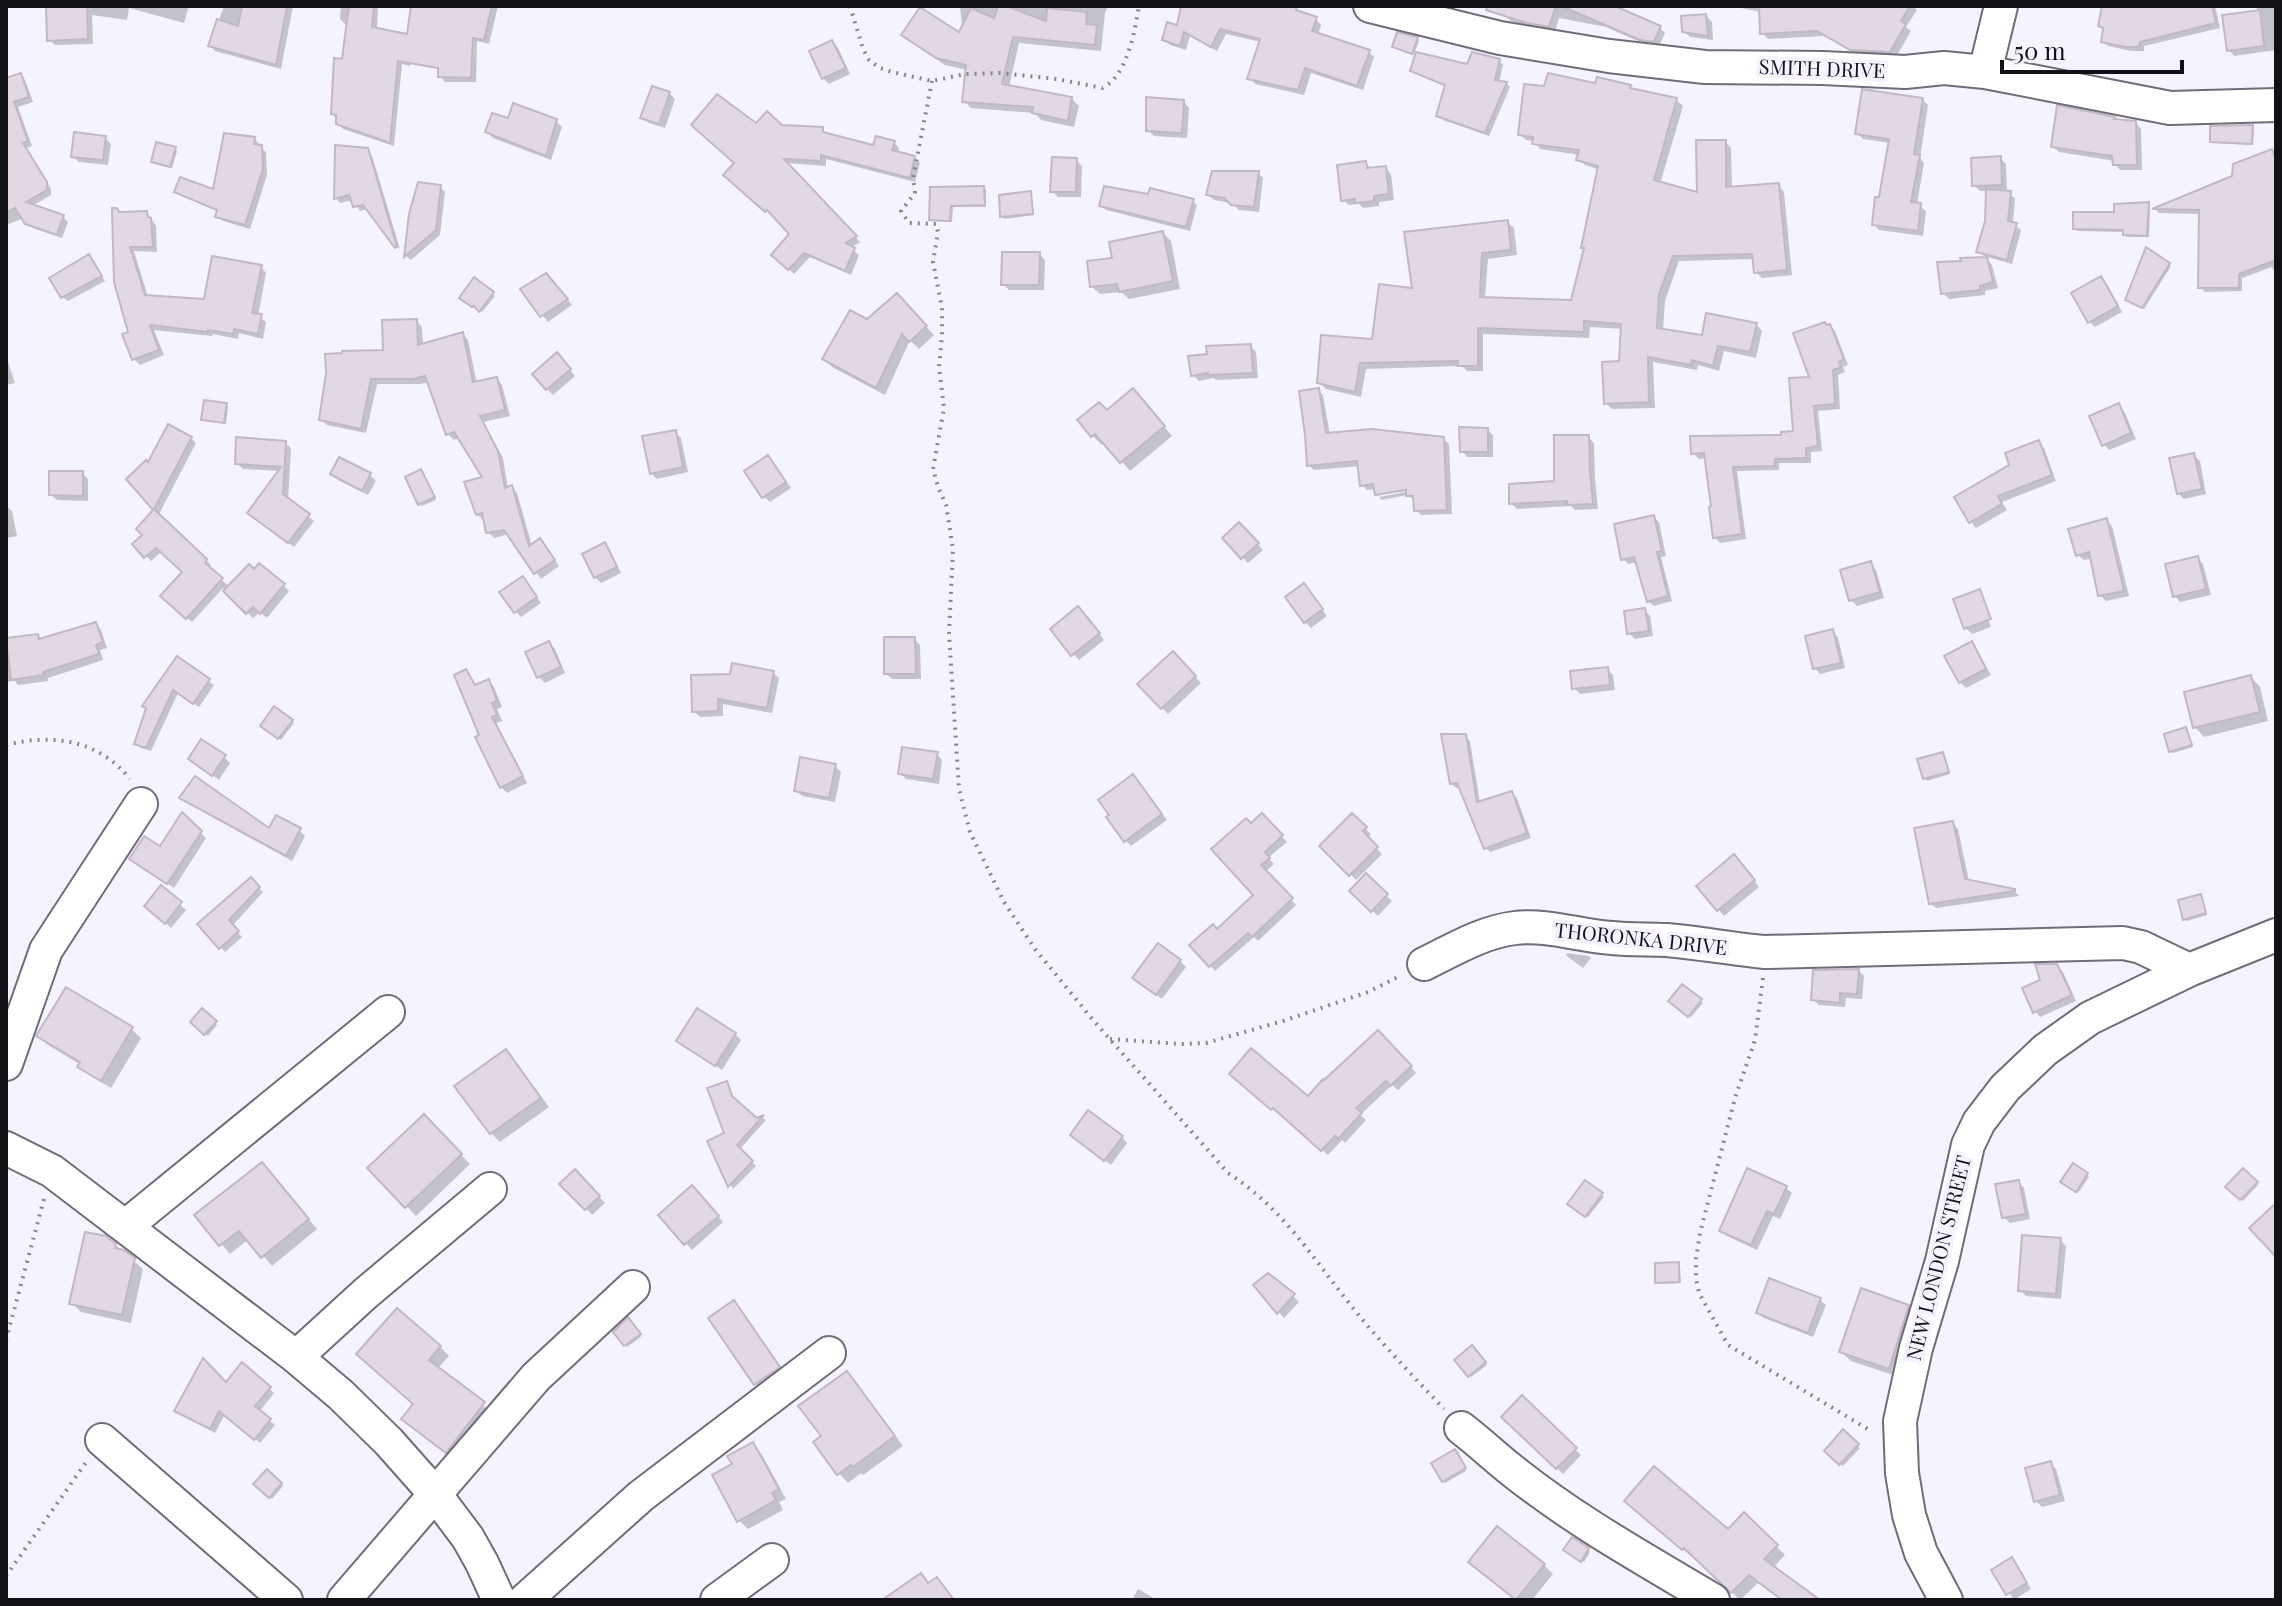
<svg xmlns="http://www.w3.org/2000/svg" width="2282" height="1606" viewBox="0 0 2282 1606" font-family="'Playfair Display',serif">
<rect width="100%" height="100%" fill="#f5f3fe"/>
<path fill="#0003" d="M47 6H189L184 23 129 8 127 20 92 15 93 44 55 45 49 40Z
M224 6H293L281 69 215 51 210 45Z
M341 6H378L377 30 413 37V6H432L410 66 402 64 394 146 343 129 333 114 349 24H345L340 19Z
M463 6H498L489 44 477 41 476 82H445L440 76Z
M960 6H1108L1105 13 1101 51 1019 43 1009 87 1072 99 1079 106 1074 127 1041 120 1035 113 971 108 964 101 967 70 945 65 911 42 904 35 963 38Z
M1183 6H1292L1301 14 1316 19 1321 25 1318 35 1369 52 1374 57 1363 90 1311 73 1304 95 1255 84 1250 78 1261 42 1226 34 1217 51 1190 36 1186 50 1170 45 1164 40 1178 28Z
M1508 6H1607L1660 28 1665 33 1659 46 1647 45 1606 27 1559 18 1555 31 1534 28 1511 21 1505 15Z
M1731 6H1913L1917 10 1906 27 1911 31 1896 57 1858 55 1824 36 1768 39 1762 33 1761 12Z
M2104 6H2215L2220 28 2144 46V51H2131L2108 46 2103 41 2105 31 2100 26Z
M2257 6H2276V50L2234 56 2229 50 2257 13Z
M1706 16 1712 22 1713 40 1690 37 1684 31Z
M1417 39 1419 41 1414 54 1468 66 1499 61 1503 65 1499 83H1506L1510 87 1489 136 1443 120 1439 116 1447 87 1416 74 1412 70 1417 56 1397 48Z
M832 42 838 48 850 74 829 84 823 78Z
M21 75 25 80 33 102 18 107 32 146 26 148 51 189V195L34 205 37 208 63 217 68 222 62 238 33 228 24 218 6 225V80Z
M1597 85 1630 87 1634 91 1676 100 1683 106 1660 184 1699 194 1725 142 1731 148 1732 189 1778 185 1784 192 1792 275 1762 278 1756 272 1754 259 1679 261 1665 301 1663 331 1703 337 1756 324 1762 331 1756 358 1724 351 1719 371 1698 365 1697 370 1653 362 1655 408 1612 409 1606 403 1621 363 1623 329 1590 327 1589 338 1483 334V371H1467L1462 366 1366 369 1361 397 1326 389 1319 382 1373 342 1415 290 1507 222 1514 228 1517 255 1488 259 1485 299 1573 302 1586 250 1600 170 1585 165 1579 159 1580 155 1540 149 1534 141 1526 140 1520 134 1546 88Z
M669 93 675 99 665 128 649 123 643 117Z
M1922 99 1928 105 1920 158 1924 163 1917 204 1926 211 1923 236 1879 230 1874 225 1890 143 1863 139 1857 133Z
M1184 102 1189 108 1187 138 1154 136 1148 130Z
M2114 118 2117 122 2136 123 2141 129 2142 170H2120L2115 164V161L2059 152 2053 147Z
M509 121H556L562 127 551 160 493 138 487 132Z
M756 126 822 129 828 135 874 147 894 142 899 148 898 153 914 158 920 163 915 182 826 159V166L786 163 860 242 851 248 859 255 851 275 810 257 794 274 774 255 792 234 773 214 772 216 726 174 736 163Z
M2252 127 2254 129 2253 145 2215 143 2212 141Z
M105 138 111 144 108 165 79 162 73 156Z
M254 138 259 144V146L266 152 267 175 250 229 223 221 218 216 219 212 182 196 176 191 215 192Z
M175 149 177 151 172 168 153 161Z
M367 150 372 156 400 249 368 209 360 211 353 200 340 203 336 198Z
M2276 150V275L2272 267 2242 278V291L2205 292 2200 287 2201 214 2159 213 2156 210 2234 178 2235 166Z
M2000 158 2006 164 2007 193 2015 198 2013 224 2021 230 2012 264 1984 256 1978 251 1987 221 1988 191H1980L1974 185Z
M1076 160 1082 166 1081 197H1058L1052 191Z
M1366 163 1372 170 1385 168 1391 174 1394 200 1379 202V206L1363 208 1359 204 1349 205 1343 200Z
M1258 173 1263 178 1259 212 1239 210 1232 203 1214 200 1208 195Z
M440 187 445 192 440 235 411 260 406 256 411 215Z
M984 188 986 190V207H953L952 222 933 221 931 219 932 189Z
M1030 193 1032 196 1034 215 1004 219 1002 216Z
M1192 201 1197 205 1190 231 1106 210 1101 206Z
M2148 204 2150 207 2149 237H2127L2125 232 2077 231 2075 228Z
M147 213 156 226 157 252 134 251 148 297 206 301 261 267 266 273 258 316 266 322 263 339 239 333 238 339 213 334 212 336 154 330 164 355 140 365 134 359 121 214Z
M1163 233 1171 241 1180 289 1129 299 1121 292 1100 294 1091 286Z
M1039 254 1045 260 1044 290H1009L1003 284Z
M89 257 105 281 68 301 63 297Z
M1986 259 1992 265 1998 288 1985 291V295L1949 299 1943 293Z
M2169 264 2171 266 2144 309 2127 300Z
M2101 279 2107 284 2122 312 2095 327 2089 321Z
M475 280 495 296 482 312 461 297Z
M551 281 572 305 548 322 523 290Z
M905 304 934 335 919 349 910 340 885 395 832 367 824 359 868 322Z
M417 321 422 327 423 346 463 334 468 340 477 384 497 379 502 385 510 416 483 422 503 458 508 489 512 488 517 493 532 546H545L559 566 541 579 509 534 494 538 488 532 486 519 483 520 477 514 486 478 460 438 454 440 448 434 429 382 420 384H377L366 433 327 425 321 419Z
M1829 326 1835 331 1848 365 1843 367 1845 372 1838 375 1840 409 1818 411 1822 451 1811 452V463H1779V470L1737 471 1746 539 1720 543 1715 537 1714 508 1707 458 1699 459 1693 453 1795 433Z
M1250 346 1256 352 1258 378 1216 380 1214 378 1199 381 1193 375Z
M6 356 15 383 6 385Z
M562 361 575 376 553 395 547 389Z
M1318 390 1323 395 1330 435 1444 439 1449 444 1452 514 1421 515 1416 510V501L1407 495 1382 500 1379 497 1416 490V486L1378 493V496L1376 489 1367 490 1362 485 1360 466 1314 470 1309 465Z
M1142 399 1172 436 1130 471 1105 442 1102 445 1093 436 1107 413Z
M226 405 228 407 226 424 206 421 203 419Z
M2118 406 2124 411 2136 439 2109 450 2104 444Z
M1487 430 1493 435V457H1467L1462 451Z
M675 432 681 438 688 472 657 479 651 473Z
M1588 437 1594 443 1595 479 1598 509 1575 510 1571 506 1517 509 1511 503 1556 483Z
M191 438 196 443 158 516 206 560 211 565 209 569 230 587 259 566 284 586 289 591 267 618 260 612 253 618 223 588 192 622 163 596 185 573 162 551 151 561 135 544 145 536 138 529 156 510 129 479 149 461Z
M285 443 291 448 288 500 314 521 294 547 255 518 280 471 243 469 237 463Z
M2038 443 2044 448 2056 481 2002 502 2007 510 1976 528 1971 522 2012 466Z
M2194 455 2200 461 2206 494 2184 499 2178 493Z
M340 459 370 475 376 481 368 495 338 480 332 474Z
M773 464 791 488 770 502 764 497Z
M82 473 88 479V501L57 500 51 495Z
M423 474 436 500 422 506 420 504Z
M6 506 12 511 17 536 6 538Z
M1654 517 1659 522 1666 556 1661 557 1672 601 1654 606 1648 601 1638 562 1628 564 1623 559Z
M2106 520 2112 526 2129 596 2106 601 2100 595 2093 558 2084 560 2078 555Z
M1239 525 1263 550 1248 563 1225 538Z
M604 545 610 550 621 573 601 583 595 577Z
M2197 558 2203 564 2211 595 2180 602 2175 596Z
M1870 564 1876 570 1884 598 1857 606 1851 600Z
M528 584 541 603 521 617 515 611Z
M1309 592 1327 616 1311 628 1305 622Z
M1979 592 1984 596H1980L1991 627 1972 634 1966 628Z
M1645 610 1650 616 1653 636 1635 639 1629 633Z
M1084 614 1104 640 1079 660 1052 629Z
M96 624 101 630 107 648 100 650 103 660 48 678V681L18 685 14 680 6 683V645L37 636 42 640Z
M1832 632 1838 637 1845 668 1820 674 1815 668Z
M914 639 920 645 921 679H892L886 674Z
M549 643 555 649 565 673 545 683 539 677Z
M1972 644 1977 650 1991 675 1966 688 1960 682Z
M1173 654 1201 683 1168 714 1140 684Z
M178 659 214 685 199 707 178 693 151 751 141 748 136 743 148 709Z
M1607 669 1613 675 1615 690 1580 694 1574 688Z
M466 672 476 686 488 682 494 687 502 707 497 709 502 721 496 723 527 783 507 793 501 787 481 736Z
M773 673 779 678 772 713 723 704V716L700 717 694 711 693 677Z
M2251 677 2260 687 2268 721 2204 737 2195 727Z
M291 721 294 723 281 740 264 728Z
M2185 729 2193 747 2173 753 2171 751Z
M1465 736 1470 741 1480 803 1512 794 1517 798 1531 838 1490 852 1486 848 1461 787 1456 788 1451 783Z
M937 754 942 760 939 784 906 779 900 773Z
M1943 754 1950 774 1927 781 1925 778Z
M224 757 230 763 219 780 191 759Z
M835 766 841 772 835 802 802 796 796 790Z
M1139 783 1167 820 1131 846 1125 840Z
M182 798 270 831 299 830 305 836 292 861 188 803Z
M182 815 206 838 174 888 132 859 161 849Z
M1262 816 1287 842 1268 858 1274 864 1265 872 1296 905 1258 941 1254 937 1215 971 1192 945 1218 931 1256 895 1252 825Z
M1352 816 1371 834 1367 838 1382 854 1356 880 1322 846Z
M1952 823 1958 829 1969 881 2014 891 2019 896 1936 908 1930 903Z
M1740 863 1759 887 1724 916 1699 886Z
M1366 876 1392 901 1378 916 1352 891Z
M251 880 263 892 232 926 242 937 225 952 200 924Z
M161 888 186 910 171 928 152 911Z
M2200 896 2207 915 2187 921 2185 919Z
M1567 953 1589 956 1591 958 1583 968 1568 957 1566 955Z
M1180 961 1186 967 1162 999 1141 983Z
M2057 966 2063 972 2076 1001 2040 1017 2035 1011 2042 981Z
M1859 971 1864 976 1862 999 1846 998 1845 1007 1819 1005 1813 999Z
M1682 986 1703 1003 1691 1017 1671 1001Z
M202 1011 217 1025 208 1036 192 1022Z
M131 1029 141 1038 111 1088 89 1075 80 1066 81 1065 48 1045 39 1036Z
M1378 1033 1416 1073 1398 1090 1392 1085 1360 1115 1366 1120 1345 1143 1342 1140 1328 1155 1279 1112 1278 1114 1237 1079 1308 1098Z
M735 1034 741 1040 722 1070 678 1041Z
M505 1051 514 1060 549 1107 500 1142 491 1133Z
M726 1083 730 1087 735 1101 756 1121 763 1118 766 1120 739 1150 756 1166 733 1189 710 1142 726 1134Z
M424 1117 470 1164 416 1216 370 1168Z
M1122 1137 1127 1143 1111 1165 1078 1140Z
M2243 1171 2258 1185 2243 1201 2228 1187Z
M575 1172 605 1203 592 1215 562 1184Z
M271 1174 317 1229 272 1266 249 1239 230 1254 197 1215Z
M2087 1175 2089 1177 2078 1193 2065 1184Z
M2019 1182 2024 1188 2030 1219 2010 1223 2004 1217Z
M1786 1188 1792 1193 1780 1219 1773 1216 1757 1250 1727 1236 1721 1230Z
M698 1193 723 1222 692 1250 661 1215Z
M1601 1195 1604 1197 1588 1217 1572 1206Z
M2060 1240 2066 1246 2061 1299 2026 1296 2020 1290Z
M115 1245 143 1269 131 1323 81 1312 72 1303Z
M1678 1264 1680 1267 1681 1283 1659 1284 1657 1282Z
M1256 1285 1293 1296 1299 1302 1284 1318Z
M1820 1300 1826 1305 1813 1337 1764 1318 1758 1313Z
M1908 1306 1917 1316 1899 1377 1851 1361 1841 1352Z
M740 1309 784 1373 761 1389 756 1384Z
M628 1320 641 1337 627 1347 625 1345Z
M440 1347 449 1356 437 1369 492 1413 456 1460 404 1419 415 1404 368 1363Z
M1472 1347 1487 1365 1471 1377 1457 1360Z
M847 1373 856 1382 903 1446 863 1475 861 1473 848 1483 839 1473 824 1437Z
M226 1384 269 1388 274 1393 259 1412 275 1425 260 1443 225 1414 215 1433 182 1415 177 1410Z
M1522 1398 1581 1455 1563 1474 1504 1417Z
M1843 1432 1860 1448 1843 1466 1826 1451Z
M752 1444 761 1453 786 1499 779 1502 783 1510 748 1529 739 1520 735 1465Z
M1457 1454 1466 1471 1445 1483 1443 1481Z
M2050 1463 2056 1469 2065 1501 2042 1507 2036 1501Z
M267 1472 283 1486 272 1499 256 1484Z
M1635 1509 1728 1532 1744 1515 1785 1555 1773 1568 1815 1600H1782L1758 1583 1740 1600 1694 1555 1692 1557Z
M1588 1550 1590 1552 1584 1562 1568 1552Z
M2012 1560 2031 1589 2014 1600 1994 1571Z
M1544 1565 1553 1574 1532 1600H1516L1479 1571Z
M1138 1589 1157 1600H1132Z"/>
<path fill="#e2d8e4" stroke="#c1b8c3" stroke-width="2" d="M46 6H87L88 39 47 41Z
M242 6H287L276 65 208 46 217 19 238 26Z
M349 6H374L372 27 407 34 411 6H492L484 40 473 38 471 78 438 77V68L398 61 390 143 336 124V115L331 114 334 58 342 59Z
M998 6H1006L1046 21 1047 8 1087 12 1086 24 1097 25 1095 45 1013 37 1002 84 1072 97 1068 121 1032 113 1033 107 962 102 966 65 936 58 901 35 920 7 959 32 971 8 994 18Z
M1181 6H1297L1296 10 1317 17 1312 31 1370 50 1357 86 1305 68 1298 90 1247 79 1260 39 1220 29 1211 47 1184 32 1180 46 1162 40 1167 22 1177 25Z
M1487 6H1556L1549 27 1527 23 1486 10Z
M1561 6H1615L1661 26 1654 42 1640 40Z
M1759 6H1910L1901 21 1906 24 1890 52 1850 50 1817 31 1760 34Z
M2102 6H2212L2216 23 2140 42 2139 47H2125L2101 42 2103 28 2098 26Z
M2260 10 2264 46 2227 51 2222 15Z
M1706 14 1708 36 1682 32 1681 16Z
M1397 32 1418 37 1412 54 1392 47Z
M832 40 846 68 822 79 809 51Z
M1416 52 1467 64 1472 52 1500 59 1495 80 1507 82 1485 133 1436 116 1445 85 1410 71Z
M21 73 29 97 14 102 28 141 23 143 47 182V190L26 202 64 215 57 235 25 224 15 208 6 213V78Z
M1548 73 1595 83 1597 77 1631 85 1630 88 1677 98 1654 180 1697 192 1696 140H1726V187L1779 183 1787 270 1754 273 1752 254 1673 256 1659 294 1657 328 1702 335 1706 313 1757 323 1750 352 1718 346 1713 366 1692 360 1691 365 1648 357 1649 402 1604 404 1602 362 1619 361 1621 324 1584 321V332L1478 328V366H1458V361L1360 363 1355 392 1317 383 1321 335 1372 339 1379 284 1412 288 1404 232 1508 220 1511 250 1482 253 1480 297 1571 300 1584 248H1581L1598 166 1576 160 1579 150 1532 144 1533 137 1518 135 1524 84 1544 86Z
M652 86 670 92 659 124 640 118Z
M1862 89 1923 98 1914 154 1920 155 1911 202 1921 203 1918 231 1872 225 1875 197H1879L1889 139 1855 134Z
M717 94 756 123 767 111 782 125 823 127V132L873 145 876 136 895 141 892 150 915 156 910 178 821 155V161L784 159 857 236 846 243 855 248 845 271 804 253 788 270 771 255 789 234 767 210 765 212 723 175 734 163 691 125Z
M1146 97 1184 100 1182 133 1146 131Z
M513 103 557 119 546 156 485 132 492 113 508 118Z
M2057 105 2115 117 2114 119 2136 121 2137 165H2113L2112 156 2051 147Z
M2253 125 2252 144 2210 142V126Z
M74 132 106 136 103 160 71 157Z
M224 133 255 137 254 144 262 145 263 169 245 225 215 217 217 210 174 192 180 177 213 189Z
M156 142 176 147 170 167 151 162Z
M335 145 368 148 397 247 395 248 363 205 353 207 349 195 334 199Z
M2272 149 2276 160V260L2239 274V288H2198L2199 210 2152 209 2232 176 2233 164Z
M2001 156 2002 185 1972 186 1971 158Z
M1052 157 1077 158 1076 192H1050Z
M1366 161 1367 168 1386 166 1389 194 1374 196V201L1355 203V199L1341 201 1337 165Z
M1212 171H1259L1254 207 1231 205 1224 198 1206 195Z
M418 182 441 185 436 230 404 257 409 214Z
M984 186 985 205 951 206 950 221 929 220 930 187Z
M1104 186 1148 194 1150 188 1194 199 1186 227 1099 206Z
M1986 189 2011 191 2008 221 2017 223 2007 260 1976 252 1985 221Z
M1031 191 1033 214 1000 217 999 195Z
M2149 202 2147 236 2123 235V230L2073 229V212H2114V204Z
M112 208H117L119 212 147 211 148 217 151 218 153 247H130L145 295 204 299 212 256 262 265 252 313 262 314 258 334 234 329 233 334 208 330V332L150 325 159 350 132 360 122 334 128 332 114 282Z
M1163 231 1173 281 1119 292 1117 284 1090 287 1087 261 1112 258 1109 242Z
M2146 247 2170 263 2142 308 2125 300Z
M1002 252H1040L1039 285H1001Z
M89 254 102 276 61 298 49 278Z
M1987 257 1993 282 1980 286V290L1941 294 1937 262 1961 261 1960 258Z
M546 273 568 299 540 317 520 289Z
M2101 276 2118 306 2088 323 2071 293Z
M474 277 494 292 479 312 474 306 472 307 459 298Z
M897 293 927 326 909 342 902 334 876 388 822 359 850 310 867 319Z
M417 319 418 345 463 332 473 382 497 377 505 410 480 416 498 451 505 488 512 485 529 546 540 538 555 560 534 574 504 530 486 533 482 513 476 515 464 482 482 477 454 432 446 435 425 376 413 379H371L361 429 319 420 326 373 325 354 342 353V351L383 350 382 320Z
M1825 322 1826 325 1830 324 1844 359 1839 362 1841 367 1833 370 1835 404 1814 406 1818 446 1806 448V458L1775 459V466L1733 467 1742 534 1713 538 1709 507 1711 506 1704 453 1691 454 1690 436 1781 435V432L1793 431 1789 378 1809 377 1793 333Z
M1251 344 1253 373 1208 375V373L1191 376 1188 356 1207 354 1206 346Z
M557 352 571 369 546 390 532 374Z
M1133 388 1165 426 1120 463 1095 434 1091 437 1077 420 1099 402 1107 410Z
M1319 388 1326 433 1372 429 1444 437 1447 510 1414 511 1413 496H1406V490L1375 495 1373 484 1360 486 1357 461 1307 466 1305 435 1299 391Z
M204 400 227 403 224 423 201 420Z
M2119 403 2131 433 2102 446 2089 416Z
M168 424 192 437 154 509 207 559 205 563 223 578 186 619 160 596 182 572 156 548 144 558 132 544 142 535 136 529 153 510 126 479 146 460 148 462Z
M1459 427 1488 428V452H1460Z
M676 430 683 467 650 474 642 436Z
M1554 435H1589L1590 472 1593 504 1567 505V501L1509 504V484L1554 481Z
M236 437 286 441 283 494 310 514 288 543 247 513 281 467 235 464Z
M2039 440 2052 475 1998 496 2002 504 1969 523 1954 497 2009 465 2005 453Z
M2194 453 2202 489 2177 494 2169 458Z
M768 455 786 482 762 498 744 471Z
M339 457 371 473 362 491 330 474Z
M421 469 435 497 418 505 405 477Z
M49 471H83V496L49 495Z
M1654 515 1662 551 1657 552 1668 596 1647 602 1634 557 1621 560 1614 524Z
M2107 518 2124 591 2098 596 2089 552 2076 556 2068 529Z
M1239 522 1259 543 1241 559 1222 538Z
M605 542 617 567 594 578 582 554Z
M2198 556 2206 589 2173 597 2165 564Z
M1871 561 1880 592 1849 601 1840 570Z
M259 563 285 584 260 614 253 607 246 614 223 591 249 564 254 569Z
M523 576 537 597 514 613 499 592Z
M1304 583 1323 609 1304 623 1285 597Z
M1980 589 1991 619 1964 629 1953 599Z
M1078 606 1100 633 1071 656 1050 629Z
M1645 608 1649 631 1627 634 1624 611Z
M96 622 103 642 96 645 99 654 43 672 44 675 11 680 6 638 38 634 39 639Z
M1833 629 1841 663 1813 669 1805 636Z
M884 637H915L916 674H884Z
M549 641 561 667 537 678 525 652Z
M1972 641 1986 669 1959 683 1944 656Z
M1173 651 1196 676 1161 709 1137 684Z
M177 656 210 679 193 704 173 690 146 748 134 744 146 708 142 706Z
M732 663 774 671 767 708 718 699V711L692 712 691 675 730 674Z
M1608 667 1610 685 1572 689 1570 671Z
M466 669 475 685 489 679 497 701 492 703 497 715 492 717 523 776 500 788 475 737 479 735 454 675Z
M2251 675 2260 712 2193 728 2184 692Z
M274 706 293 720 278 739 260 726Z
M2186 727 2192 745 2169 752 2164 734Z
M1441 734H1466L1477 802 1512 791 1527 833 1484 849 1457 783 1450 784Z
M201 739 226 755 212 776 188 759Z
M902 747 938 752 933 779 898 774Z
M1943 752 1949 772 1923 779 1917 759Z
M800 757 836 764 829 798 794 791Z
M1133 774 1162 814 1124 842 1106 817 1109 815 1098 800Z
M195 776 269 828 276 815 301 828 286 856 179 798Z
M182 812 202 831 167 884 129 859 144 836 160 846Z
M1262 813 1283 835 1265 852 1270 858 1261 865 1293 898 1252 937 1248 933 1209 967 1189 945 1213 924 1217 929 1253 895 1211 849 1246 818 1251 823Z
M1352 813 1367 827 1363 831 1378 847 1349 876 1319 846Z
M1953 821 1965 879 2015 889V891L1929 904 1914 828Z
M1734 854 1755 880 1717 911 1696 886Z
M1366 873 1388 894 1371 912 1349 891Z
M251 877 260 887 229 920 239 931 219 949 197 924Z
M161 885 182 902 165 924 144 906Z
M2201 894 2206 913 2183 920 2178 900Z
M1158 943 1181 960 1156 995 1132 978Z
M2035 964H2057L2072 995 2033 1013 2022 988 2040 980Z
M1859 969 1857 994 1840 993V1003L1811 1000 1813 970Z
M1682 984 1702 999 1688 1017 1668 1001Z
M66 987 133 1027 101 1081 77 1067 80 1062 36 1036Z
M202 1008 217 1021 204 1035 190 1022Z
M697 1008 736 1033 715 1066 676 1041Z
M1378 1030 1412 1066 1390 1086 1386 1081 1356 1108 1362 1113 1338 1139 1335 1136 1321 1151 1273 1108 1271 1110 1229 1074 1251 1048 1308 1096 1323 1079 1324 1080Z
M506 1049 541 1098 490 1134 454 1086Z
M727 1081 732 1096 757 1118 764 1115 737 1145 753 1161 728 1187 707 1141 724 1133 707 1088Z
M1088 1110 1123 1136 1104 1161 1070 1135Z
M424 1114 462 1154 405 1208 367 1168Z
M262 1162 309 1219 261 1258 239 1231 219 1246 194 1215Z
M2073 1163 2088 1173 2076 1192 2060 1182Z
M1747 1168 1787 1186 1774 1214 1767 1211 1751 1245 1719 1231Z
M2243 1168 2258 1182 2240 1200 2225 1187Z
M575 1169 600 1196 585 1210 559 1184Z
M1585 1180 1603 1193 1585 1217 1567 1204Z
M2019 1180 2026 1214 2002 1218 1995 1184Z
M692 1185 719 1216 684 1245 658 1215Z
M2276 1203V1257L2249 1228Z
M85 1232 106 1236 116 1244 115 1248 124 1250 135 1258 122 1315 69 1304Z
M2022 1235 2061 1238 2056 1294 2018 1291Z
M1679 1262V1282L1655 1283V1263Z
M1268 1273 1295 1294 1277 1314 1253 1285Z
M1769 1278 1821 1298 1808 1333 1756 1313Z
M1861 1288 1909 1305 1889 1369 1839 1352Z
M734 1300 780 1367 754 1385 708 1318Z
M397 1308 441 1346 429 1360 485 1402 446 1453 401 1419 413 1404 356 1354Z
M628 1317 641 1334 624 1346 613 1332Z
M1472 1345 1486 1362 1468 1377 1454 1360Z
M203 1358 226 1382 242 1362 271 1387 255 1406 271 1419 254 1440 219 1411 210 1429 174 1411Z
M847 1371 895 1436 853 1467 851 1465 837 1475 813 1442 821 1436 798 1406Z
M1522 1395 1577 1448 1556 1469 1501 1417Z
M1843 1429 1859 1444 1839 1465 1824 1451Z
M753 1442 779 1489 772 1493 776 1500 737 1522 712 1475 732 1464 727 1456Z
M1455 1449 1466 1468 1442 1482 1431 1463Z
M2051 1461 2060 1495 2034 1502 2025 1468Z
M1654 1466 1728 1529 1744 1512 1778 1545 1764 1559 1820 1600H1782L1749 1575 1731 1593 1684 1548 1682 1550 1624 1501Z
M267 1469 282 1483 269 1498 253 1484Z
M1497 1526 1545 1564 1516 1600 1468 1562Z
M1572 1537 1589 1548 1581 1562 1563 1550Z
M2012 1557 2027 1583 2006 1595 1991 1570Z
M921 1573 928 1583 937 1577 954 1600H882Z"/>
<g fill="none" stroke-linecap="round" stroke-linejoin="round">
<g stroke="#706d79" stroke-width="36">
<path id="minor" d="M1370 6 1500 38 1609 56 1705 67 1823 68 1905 72 1944 68 1985 72 2170 108 2276 105
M1985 72 2001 6
M1424 964C1453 950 1482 932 1515 928 1547 924 1580 936 1612 938 1630 940 1649 939 1667 940 1700 943 1732 949 1765 952L2123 943 2141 947 2189 970
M6 1064 46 950 141 804
M6 1148 52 1171 296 1357 341 1395 389 1442 435 1494 468 1538 482 1563 499 1600
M126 1226 388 1012
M296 1357 366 1293 490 1189
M1461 1428C1478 1441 1493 1455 1509 1468 1572 1519 1644 1559 1713 1600
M102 1440 286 1600
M344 1600 536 1377 633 1287
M525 1600 641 1496 829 1353
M717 1600 772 1560
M1946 1600 1921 1553 1909 1515 1902 1473 1900 1421 1916 1348 1942 1261 1968 1145 1979 1122 2005 1088 2045 1050 2090 1018 2189 970 2276 935"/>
</g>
<path stroke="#87858d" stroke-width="4" stroke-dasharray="2 6" stroke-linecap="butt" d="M850 6 863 49 869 60 880 68 892 72 932 81 965 74 1000 73 1057 79 1102 88C1127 77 1135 30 1139 6
M932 81 913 178 915 193 901 211 909 223 936 224 938 232 933 262 942 308V336L939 367 944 408 933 469 938 487 946 505 953 549 949 633 959 789 970 832 1004 902 1035 949 1093 1020 1228 1173C1282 1208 1310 1254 1349 1303 1378 1340 1411 1374 1444 1409
M6 745C52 733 99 740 130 779
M1763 978 1755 1040 1735 1098 1700 1233 1696 1259V1278L1699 1293 1728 1345 1871 1431
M1110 1039 1181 1044 1206 1043 1283 1021 1368 992 1400 976
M6 1340 44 1199
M6 1576 87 1461"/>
<use href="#minor" stroke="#fff" stroke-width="32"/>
</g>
<g text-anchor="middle" stroke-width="8" stroke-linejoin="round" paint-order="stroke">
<g font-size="20" fill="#121116" stroke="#f5f3fe">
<text transform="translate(1822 69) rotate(2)" y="7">SMITH DRIVE</text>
<text transform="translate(1641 939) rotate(6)" y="7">THORONKA DRIVE</text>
<text transform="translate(1939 1258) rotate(-76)" y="7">NEW LONDON STREET</text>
</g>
</g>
<rect width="2282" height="1606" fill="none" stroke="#121116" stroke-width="16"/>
<path d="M2002 60v12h180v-12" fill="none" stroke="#121116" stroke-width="4"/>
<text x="2014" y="60" font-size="24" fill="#121116" stroke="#f5f3fe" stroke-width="6" paint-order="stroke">50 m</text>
</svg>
